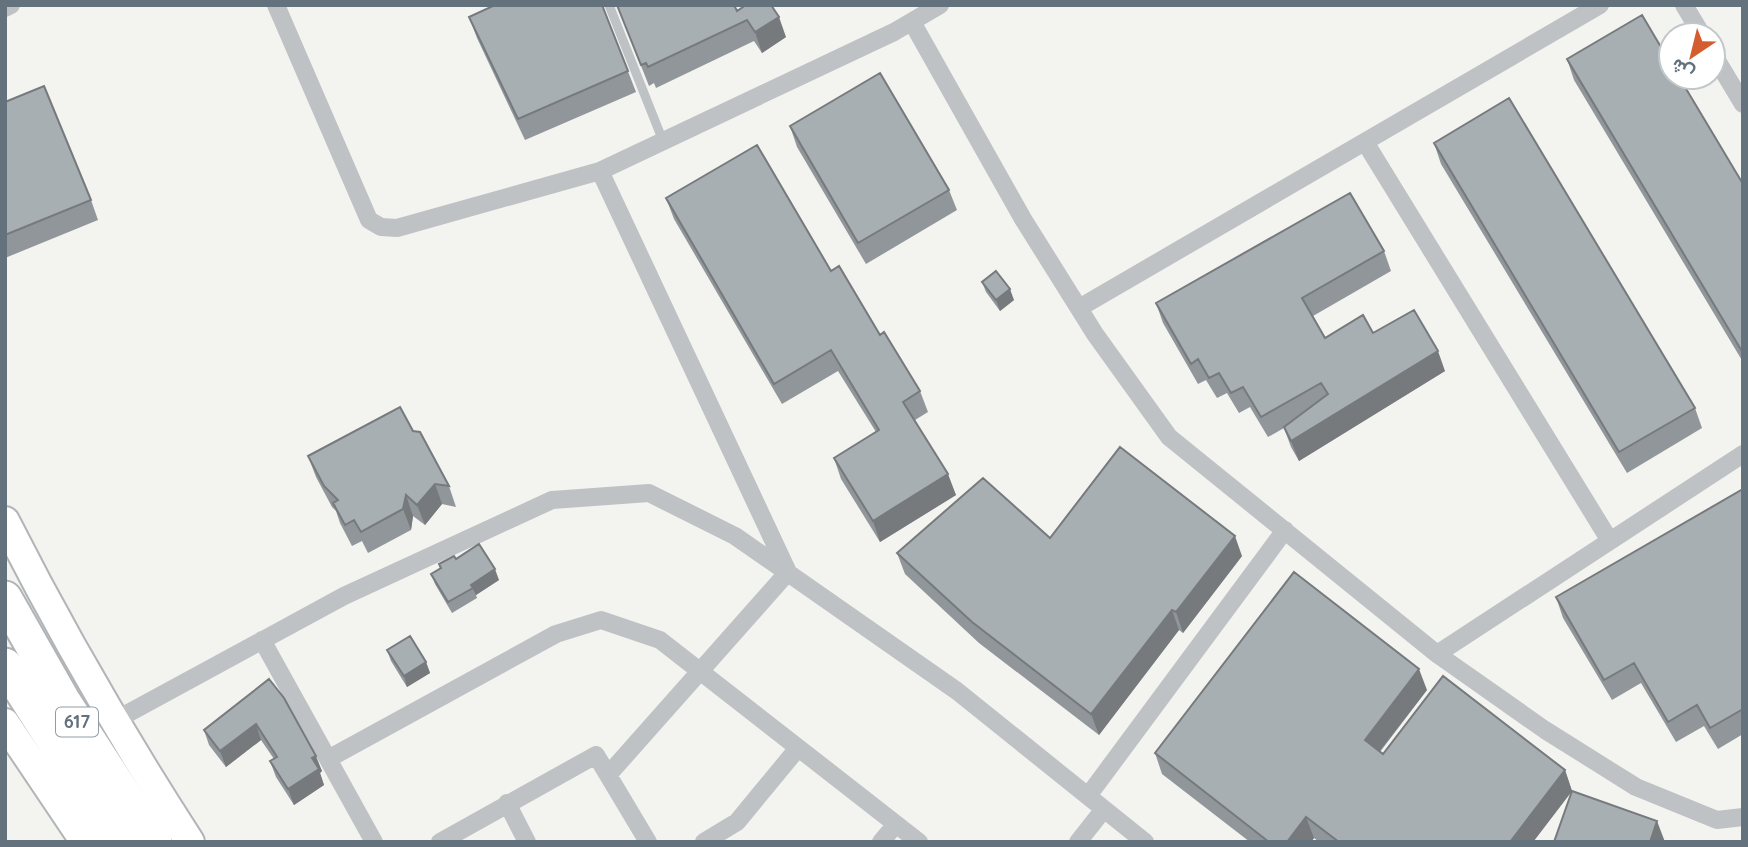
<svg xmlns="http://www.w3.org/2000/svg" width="1748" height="847" viewBox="0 0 1748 847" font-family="Quicksand,Vazirmatn,sans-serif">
<rect width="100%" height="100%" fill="#f3f3f0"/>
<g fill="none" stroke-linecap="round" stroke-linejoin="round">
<g stroke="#b2b5b8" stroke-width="32">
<path id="primary" d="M5 521C61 632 122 737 190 842
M5 723 85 842"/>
</g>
<g stroke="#b1b4b7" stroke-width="37">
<path id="highway" d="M5 598 63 700 155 842
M5 665 118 842"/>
</g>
<path stroke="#bec2c5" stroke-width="9" d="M609 5 663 141"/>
<path stroke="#bec2c5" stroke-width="18" d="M276 5 369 220 381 227 397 228 600 171 788 572 608 775
M1684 5 1702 35
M5 8 11 5
M912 22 1023 219 1095 334 1169 437 1437 654 1545 730 1636 787 1717 820 1743 817
M1713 54 1743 104
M1365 142 1610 541
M600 171 894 32 940 5
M1079 308 1600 5
M262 640 374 842
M1437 654 1743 454
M112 722 344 596 552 500 649 493 735 536 957 691 1145 842
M328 759 556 634 601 620 660 640 919 842
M1088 796 1285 530
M507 803 527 842
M440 842 596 755 648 842
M704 842 737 822 798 748
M881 842 896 824
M1078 842 1104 809"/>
<use href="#primary" stroke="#fff" stroke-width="28"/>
<use href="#highway" stroke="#fff" stroke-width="33"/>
</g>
<path fill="#90969a" d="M495 5H604L603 7 636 92 525 140 477 38 469 17Z
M617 5H734L737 11 786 37 762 53 754 41 656 88 654 83 649 86Z
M1567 59 1743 184V362L1574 80Z
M5 102 91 200 98 220 5 258Z
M790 126 949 190 957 210 866 264 797 147Z
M1434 143 1695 408 1702 428 1627 473 1441 164Z
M666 198 831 271 880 335 920 391 928 412 915 420 956 495 880 542 841 479 834 458 876 432 838 371 782 404 674 219Z
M1384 251 1391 271 1313 316 1325 338 1373 333 1445 371 1299 461 1291 447 1284 428 1268 437 1250 407 1239 413 1227 393 1217 398 1206 380 1198 384 1163 323 1156 303Z
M982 282 1014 300 1000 311 986 292Z
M413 431 449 486 456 507 442 504 425 525 413 516 411 530 368 553 362 541 352 546 340 523 336 511 332 507 316 477 308 456Z
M1743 489V734L1718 749 1704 726 1676 742 1641 683 1612 700 1563 618 1556 597Z
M1050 538 1242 556 1183 633 1179 630 1099 735 979 643 905 574 897 553Z
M456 559 499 580 476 595 477 598 452 613 435 584 431 574 440 569 439 564Z
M387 650 426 662 430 673 407 687 391 661Z
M269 679 322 771 320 773 324 785 294 805 276 777 270 761 274 759 261 740 226 767 209 745 204 730Z
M1427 690 1380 752 1383 754 1565 770 1572 791 1533 842H1319L1314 838 1311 842H1250L1162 774 1155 753Z"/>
<path fill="#767a7d" d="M779 17 786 37 762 53 755 32Z
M1010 289 1014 300 1000 311 996 300Z
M1438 351 1445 371 1299 461 1291 441Z
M948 474 956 495 880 542 873 521Z
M435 484 442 504 425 525 417 505Z
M406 495 413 516 411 530 403 509Z
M1235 536 1242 556 1183 633 1176 612Z
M495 569 499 580 476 595 471 585Z
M1172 610 1179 630 1099 735 1091 714Z
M426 662 430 673 407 687 404 676Z
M1419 669 1427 690 1372 761 1365 740Z
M256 724 261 740 226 767 220 751Z
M316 756 322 771 320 773 324 785 294 805 288 789 312 758Z
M1565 770 1572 791 1533 842H1510Z
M1306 817 1314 838 1311 842H1287Z
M1657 821 1665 842H1650Z"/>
<path fill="#a8afb3" stroke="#767a7d" stroke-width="2" d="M495 5H602L628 71 518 119 469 17Z
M617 5H734L737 11 746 5H771L779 17 755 32 747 20 648 67 646 63 641 65Z
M1642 15 1671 64V77H1679L1743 184V353L1567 59Z
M880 73 949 190 858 243 790 126Z
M44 86 91 200 5 235V102Z
M1509 98 1695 408 1619 452 1434 143Z
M757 145 831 271 839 266 880 335 884 332 920 391 903 402 948 474 873 521 834 458 879 430 831 350 774 384 666 198Z
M1350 193 1384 251 1302 298 1325 338 1363 315 1373 333 1414 310 1438 351 1291 441 1284 427 1328 394 1321 383 1261 417 1243 387 1231 393 1219 373 1209 378 1198 359 1191 364 1156 303Z
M996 271 1010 289 996 300 982 282Z
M400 407 413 431 420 432 449 486 435 484 417 505 406 495 403 509 361 532 354 520 345 525 333 503 338 500 324 486 308 456Z
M1120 447 1235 536 1176 612 1172 610 1091 714 972 622 897 553 983 478 1050 538Z
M1743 489V709L1710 728 1697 705 1668 722 1634 663 1604 680 1556 597Z
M479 544 495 569 471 585 473 588 448 602 431 574 441 568 439 564 454 556 456 559Z
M1294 572 1419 669 1365 740 1383 754 1443 676 1565 770 1510 842H1339L1306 817 1287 842H1269L1155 753Z
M410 636 426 662 404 676 387 650Z
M269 679 284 698 316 756 312 758 319 769 288 789 270 761 277 757 256 724 220 751 204 730Z
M1572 791 1657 821 1650 842H1554Z"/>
<g text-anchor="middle" stroke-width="7" stroke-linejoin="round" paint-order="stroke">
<rect fill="#fff" stroke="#929ca5" stroke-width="2" x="56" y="707.5" width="42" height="29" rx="5"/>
<g font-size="18" font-weight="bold" fill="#64727e">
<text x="77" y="728">617</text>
</g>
</g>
<rect width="1748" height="847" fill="none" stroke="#64727e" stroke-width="14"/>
<g transform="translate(1692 56) rotate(215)"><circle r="33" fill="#ffffff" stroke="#c1c7cb" stroke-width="2"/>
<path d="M0-5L12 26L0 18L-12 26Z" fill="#d55c2e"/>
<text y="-10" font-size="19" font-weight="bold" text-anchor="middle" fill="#64727e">ش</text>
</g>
</svg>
